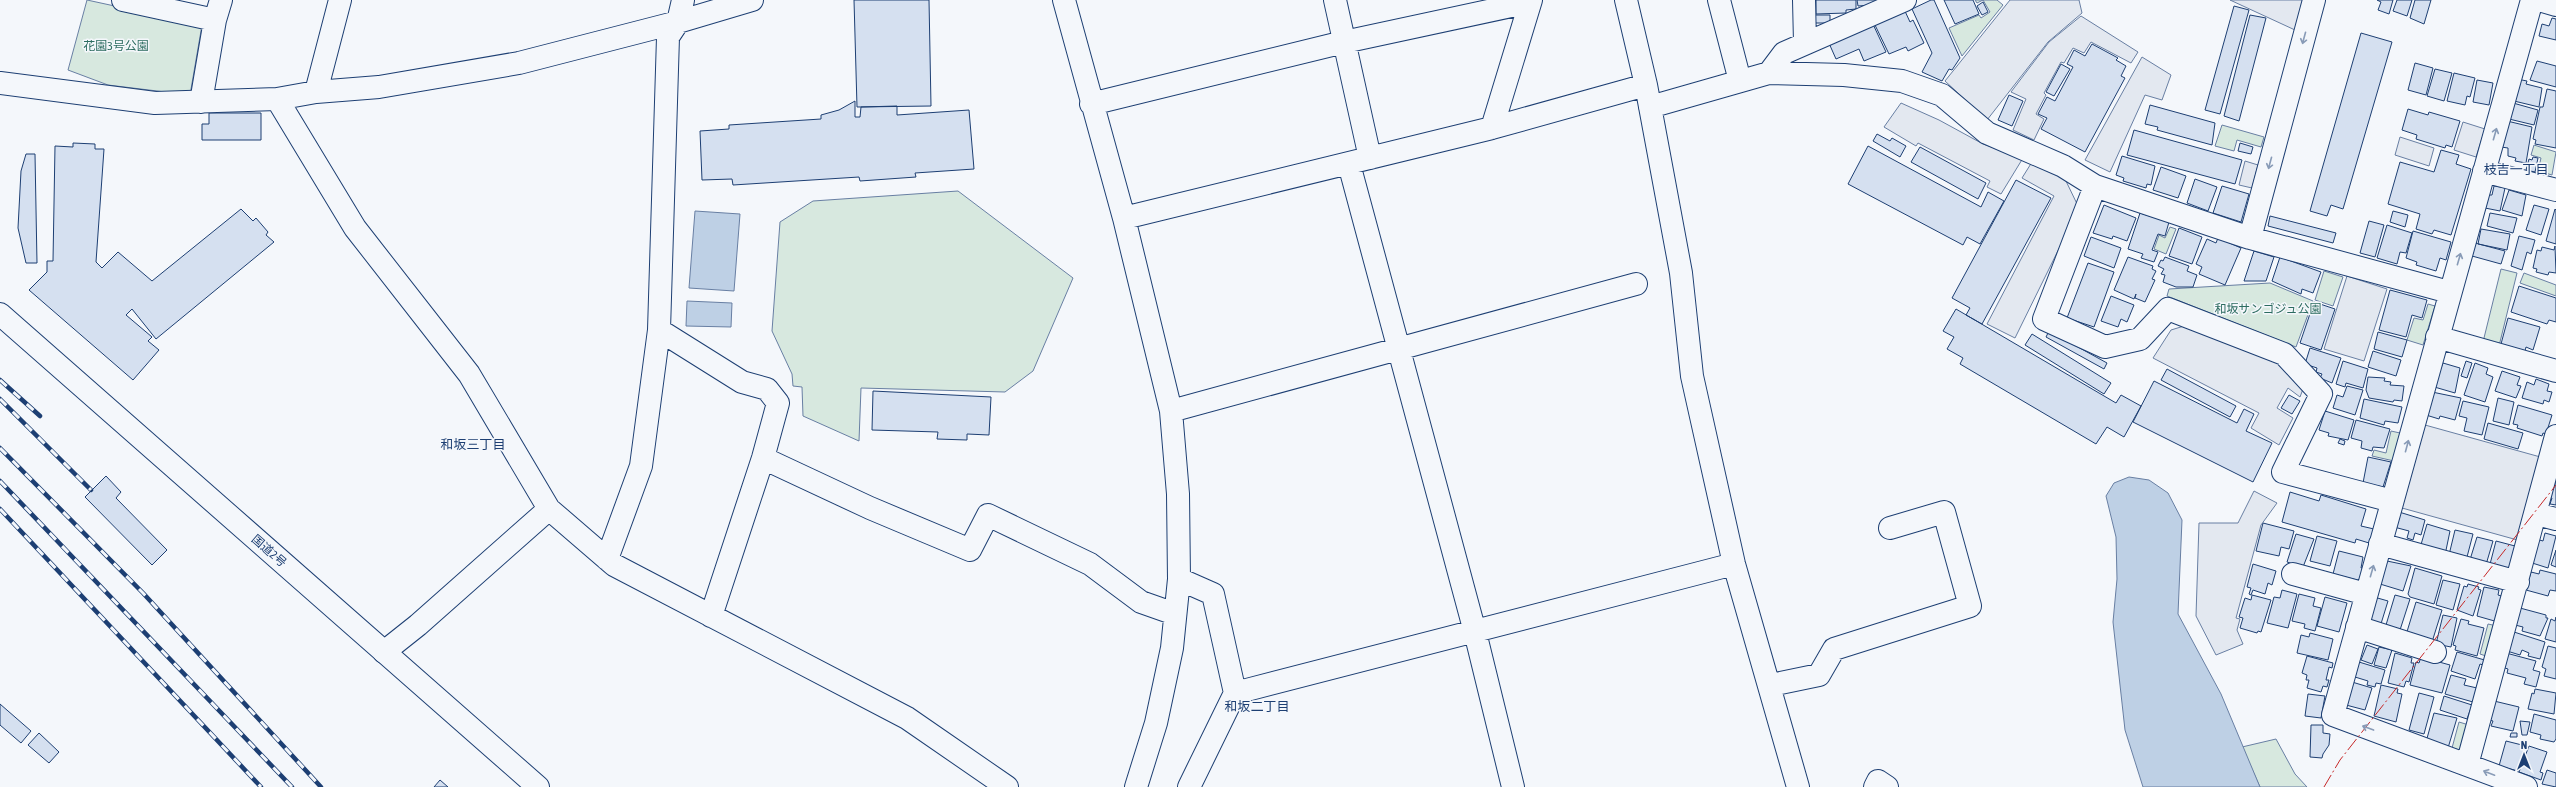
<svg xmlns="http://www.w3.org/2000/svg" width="2556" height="787" viewBox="0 0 2556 787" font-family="'Asap Condensed','Noto Sans JP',sans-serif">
<rect width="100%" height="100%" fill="#f4f7fb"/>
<path fill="#d7e8df" stroke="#687fa3" d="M87 0 202 25 190 95 108 85 68 70Z
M1975 0H1997L2003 5 1962 56 1949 28 1979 15 1981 18 1990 12 1983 0 1977 3Z
M2222 125 2264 137 2261 147 2237 140 2234 151 2215 146Z
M2534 145 2556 152 2552 175 2538 171 2541 158 2531 155Z
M958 191 1073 278 1033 371 1005 392 861 388 859 441 803 416 802 387 793 386 792 374 772 331 780 222 813 201Z
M2170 227 2176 229 2166 254 2154 249 2159 235 2165 238Z
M2501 269 2517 273 2499 346 2483 342Z
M2324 271 2343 277 2333 306 2315 300Z
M2524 273 2556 285V296L2520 283Z
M2270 283 2313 301 2296 347 2167 296 2169 289Z
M2428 304 2435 306 2423 345 2407 340 2414 318 2423 320Z
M2391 431 2400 433 2394 461 2372 456 2374 450 2386 453Z
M2488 624 2497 626 2489 657 2480 654Z
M2459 722 2469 725 2462 751 2452 748Z
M2276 739 2295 774 2307 787H2260L2242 747Z"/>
<path fill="#e3e8f0" stroke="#687fa3" d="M2010 0H2079L2082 13 2048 42 1987 120 1945 81Z
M2230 0H2303L2295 30Z
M2081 16 2138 52 2131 63 2091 42 2084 53 2073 48 2064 63 2061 62 2044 93 2046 95 2036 114 2044 119 2034 140 2013 130 2026 99 2011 92 2049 42Z
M2142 57 2171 75 2162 100 2145 95 2110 172 2085 160Z
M1901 103 1939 120 1983 144 2023 158 2001 194 1987 187 1990 181 1918 143 1916 146 1884 127Z
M2463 122 2485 129 2476 157 2454 150Z
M2400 137 2434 148 2429 166 2395 155Z
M2245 161 2258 165 2252 188 2239 185Z
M2032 162 2065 179 2079 208 2015 338 1987 324 2054 196 2022 178Z
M2347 276 2387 289 2364 361 2324 349Z
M2184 326 2278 363 2303 389 2300 397 2288 388 2277 408 2293 418 2279 445 2251 428 2259 413 2153 358 2171 330Z
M2425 425 2544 458 2521 541 2402 508Z
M2254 491 2277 503 2261 525 2236 618 2240 619 2237 630 2243 644 2216 655 2196 616 2199 523H2238Z"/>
<path fill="#bed0e5" stroke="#687fa3" d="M695 211 740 214 734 291 689 288Z
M687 301 732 303 731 327 686 326Z
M2129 477 2149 480 2168 493 2182 520 2178 614 2221 694 2260 787H2143L2125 730 2113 622 2117 579 2116 537 2106 496 2114 483Z"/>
<path fill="#d5e0f0" stroke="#1d3f73" d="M854 0H929L931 106 857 107Z
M1816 0H1856V9L1846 10V13L1816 14Z
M1857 0H1885L1873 5 1858 6Z
M1931 0H1934L1960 58 1952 70 1949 69 1942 81 1922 72 1932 53 1912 9Z
M1944 0H1973L1979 14 1955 24Z
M2377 0H2393L2389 14 2378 10 2381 2Z
M2397 0H2412L2407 16 2393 11Z
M2415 0H2431L2424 24 2410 18Z
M1983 2 1988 12 1982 15 1977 6Z
M2234 6 2249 10 2220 114 2205 110Z
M1904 9 1910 22 1913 20 1924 43 1908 51 1906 47 1889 54 1874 23Z
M1814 15H1830V23H1814Z
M2250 15 2266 18 2239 121 2224 116Z
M2552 18 2556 19V40L2539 36 2542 24 2549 26Z
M1872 22 1886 52 1864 61 1859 49 1836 59 1828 41Z
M2361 33 2392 42 2343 209 2331 205 2327 216 2310 211Z
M2092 44 2118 58 2116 60 2126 66 2121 76 2125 78 2085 152 2041 129 2047 118 2038 114 2047 97 2055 101 2073 67 2067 64 2074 50 2085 56Z
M2537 61 2556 66V87L2530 80Z
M2415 63 2433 68 2426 95 2408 90Z
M2061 64 2070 69 2054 96 2046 92Z
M2435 69 2452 73 2444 101 2427 96Z
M2454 73 2475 78 2470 97 2467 96 2465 105 2447 101Z
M2517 79 2527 81 2526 84 2542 88 2539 107 2514 101Z
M2477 80 2493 83 2489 105 2473 102Z
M2547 89 2556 91V148L2535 144 2536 140 2533 139 2540 107H2543Z
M2009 95 2023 101 2012 126 1998 120Z
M855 101V117H860L861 107 897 106V115L969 110 974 169 915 173 916 177 860 181 859 177 733 185 732 179 702 180 700 131 729 129V125L821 119V115L839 110Z
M2513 103 2538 110 2534 125 2509 119Z
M2150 105 2215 123 2212 145 2157 130 2158 127 2145 124Z
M2408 109 2428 115 2429 112 2460 121 2452 147 2446 145 2445 148 2416 139 2417 135 2402 130Z
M209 113H261V140H202V124H209Z
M2507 121 2532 127 2526 163 2515 161 2516 158 2508 156V148L2501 147Z
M2134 130 2242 160 2235 184 2127 155Z
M1877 134 1890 141 1892 138 1906 146 1900 157 1873 141Z
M73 143 95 144V149H104L96 262 102 268 118 252 152 281 241 209 253 221 256 218 268 232 266 235 274 242 156 339 132 309 126 315 152 337 148 341 159 350 133 380 29 290 47 272V261H53L55 146 73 147Z
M2240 143 2253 147 2251 154 2238 151Z
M1868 146 1981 207 1988 192 2004 201 1980 244 1967 237 1963 245 1848 184Z
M1920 147 1986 183 1978 199 1911 162Z
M2441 150 2459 155 2456 164 2471 169 2451 235 2434 230 2432 234 2416 229 2420 214 2388 204 2400 162 2434 172Z
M26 154H35L37 263H26L18 228 21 171Z
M2122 156 2155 166 2151 185 2147 184 2146 188 2123 181 2124 178 2116 175Z
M2533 157 2538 158 2535 172 2526 170 2529 159 2532 160Z
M2161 167 2186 176 2178 198 2153 190Z
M2195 179 2217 187 2208 211 2187 203Z
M2016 180 2051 198 1982 324 1966 315 1970 308 1952 298Z
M2222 186 2249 194 2241 222 2213 213Z
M2494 186 2505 188 2500 211 2485 208 2487 195H2492Z
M2509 190 2526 195 2522 216 2502 210Z
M2104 205 2136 218 2127 241 2113 236 2112 239 2093 233Z
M2534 205 2549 209 2541 235 2526 230Z
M2555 209 2556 210V244L2546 241Z
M2393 211 2408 215 2405 227 2390 222Z
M2140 213 2169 222 2165 236 2158 234 2152 250 2158 252 2154 262 2141 258 2143 254 2128 249Z
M2490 213 2517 218 2513 233 2487 226Z
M2270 216 2336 233 2333 243 2268 226Z
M2369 221 2384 225 2375 257 2360 253Z
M2387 225 2412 233 2406 253 2400 252 2397 264 2377 258Z
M2179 228 2202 237 2192 264 2169 256Z
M2481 229 2510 234 2507 250 2478 244Z
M2413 231 2451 242 2446 260 2440 258 2436 271 2416 265 2417 262 2406 258Z
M2519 236 2535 240 2531 254 2527 252 2522 270 2511 266Z
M2091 237 2121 248 2114 268 2084 256Z
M2218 238 2241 248 2225 285 2199 274 2202 267 2196 264 2207 239 2216 243Z
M2475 243 2505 251 2501 264 2472 256Z
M2555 246 2556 273 2549 272 2548 275 2536 272 2537 269 2533 268 2537 250 2541 251 2542 247 2554 250Z
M2254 251 2274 257 2266 281H2244Z
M2128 257 2153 266 2152 269 2156 271 2152 279 2155 280 2145 302 2135 298 2136 294 2134 299 2114 290Z
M2165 257 2189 266 2187 271 2197 275 2193 287H2176L2163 282 2165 275 2161 274 2164 269 2158 266 2161 260 2163 261Z
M2280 257 2321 272 2313 293 2302 289 2301 294 2272 281Z
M2088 263 2114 272 2094 327 2067 318Z
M2519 286 2556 298V322L2549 320 2547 324 2511 312Z
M2390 290 2427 300 2422 318 2412 315 2406 337 2379 330Z
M2111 296 2134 305 2127 322 2121 319 2118 327 2101 321Z
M2314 302 2335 309 2321 350 2300 343Z
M1956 309 2116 403 2121 395 2141 406 2124 437 2107 427 2096 444 1960 364 1963 358 1947 349 1954 337 1943 331Z
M2508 318 2540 327 2533 350 2526 347 2525 351 2501 344Z
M2049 331 2107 363 2104 369 2046 337Z
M2378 332 2407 340 2402 357 2374 349Z
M2032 334 2111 383 2104 394 2025 345Z
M2310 348 2341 358 2332 383 2320 378 2322 374 2316 372 2317 368 2305 364Z
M2373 351 2401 360 2396 376 2368 367Z
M2343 361 2368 369 2363 388 2346 383 2345 387 2336 384Z
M2466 361 2472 363 2467 378 2461 376Z
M2443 363 2460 368 2455 393 2431 386 2437 367 2441 368Z
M2475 363 2488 368 2486 374 2493 377 2485 402 2464 395Z
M2167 369 2236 406 2230 417 2161 380Z
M2502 371 2520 377 2517 385 2521 386 2516 398 2495 391Z
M2368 377 2385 378 2384 381 2391 382 2390 385 2404 386 2402 401 2394 400 2393 402 2369 398 2366 390Z
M2536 379 2549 384 2547 391 2552 392 2549 402 2544 400 2543 404 2522 398 2527 382 2534 385Z
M2154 381 2237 423 2244 409 2254 414 2246 431 2272 443 2253 482 2133 422Z
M2347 386 2363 390 2355 415 2333 408 2337 395 2343 397Z
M873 391 991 397 989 435 967 434V440L937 439 938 432 872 430Z
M2432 392 2461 398 2455 420 2440 416 2439 419 2426 415Z
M2289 395 2300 401 2292 414 2281 408Z
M2498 398 2514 402 2509 425 2493 421Z
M2364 399 2402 407 2398 423 2385 421 2384 425 2360 418Z
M2463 401 2489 407 2482 435 2464 431 2467 418 2459 416Z
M2518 405 2552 415 2546 434 2543 433 2542 436 2517 428 2518 425 2513 424Z
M2325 411 2354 420 2348 440 2328 436 2329 433 2319 430Z
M2356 420 2390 429 2384 448 2373 447 2372 451 2361 448 2362 441 2351 438Z
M2488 423 2523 433 2518 449 2484 439Z
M2340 439 2345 441 2344 445 2338 443Z
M2368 457 2391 462 2383 487 2363 483Z
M106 476 121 492 116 498 167 550 152 565 85 497Z
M2550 480 2556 481V505L2550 504 2552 498 2546 497Z
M2290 492 2319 501 2321 495 2366 509 2361 526 2374 529 2369 543 2356 539 2355 543 2282 522Z
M2399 512 2425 520 2421 535 2415 533 2413 540 2407 538 2409 531 2394 527Z
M2263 523 2294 531 2289 549 2281 547 2279 556 2256 551Z
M2427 524 2450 531 2445 555 2420 548Z
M2455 530 2473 534 2467 557 2449 555Z
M2545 533 2556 536 2548 568 2529 562 2536 539 2543 541Z
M2296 534 2314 539 2303 567 2287 562Z
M2317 536 2337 541 2330 566 2310 561Z
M2477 537 2493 541 2485 568 2469 563Z
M2496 541 2515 546 2510 569 2489 568Z
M2556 550V567L2551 565Z
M2339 551 2363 557 2361 568H2364L2361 581 2333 574Z
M2387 561 2411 566 2403 591 2380 584Z
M2253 564 2276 571 2272 585 2268 583 2265 594 2253 590 2251 595 2249 594 2251 588 2247 587Z
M2415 568 2442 576 2434 604 2410 597 2408 594Z
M2540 570 2556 574V591L2550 590 2548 596 2526 590 2531 572 2539 574Z
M2443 580 2460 584 2453 610 2436 605Z
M2468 584 2479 587 2478 589 2481 590 2473 616 2457 610 2464 586 2467 587Z
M2484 587 2499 590 2498 595 2505 597 2498 622 2477 616Z
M2282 590 2297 594 2288 628 2267 623 2274 597 2280 598Z
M2299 594 2315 598 2313 606 2321 608 2315 631 2304 628 2305 624 2292 621Z
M2252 595 2271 600 2261 632 2258 631 2257 633 2240 628 2243 618 2239 617 2245 598 2251 600Z
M2395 595 2410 599 2400 630 2386 625Z
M2325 597 2347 603 2339 632 2317 626Z
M2374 597 2388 601 2380 627 2366 623Z
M2416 602 2442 610 2432 642 2406 635Z
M2520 608 2546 615V618H2548L2540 636 2522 631 2523 627 2515 625Z
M2443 615 2457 618 2451 647 2436 644Z
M2556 617V642L2545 639 2551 619 2555 621Z
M2461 619 2469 621 2468 624 2484 628 2477 656 2455 650 2456 646 2453 645Z
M2514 632 2545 642 2540 659 2528 656 2529 653 2522 650 2520 655 2507 651Z
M2310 633 2333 639 2328 660 2297 653 2301 635 2309 637Z
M2367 645 2378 649 2372 664 2361 660Z
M2548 646 2556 648V679L2544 676 2546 669 2542 667Z
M2379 647 2392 650 2386 668 2374 665Z
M2457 652 2488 661 2486 666 2480 664 2475 679 2451 671Z
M2395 653 2412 658 2411 663H2414L2409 682 2406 681 2404 687 2388 683Z
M2506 653 2536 661 2533 670 2540 672 2536 687 2524 684 2526 678 2507 673 2508 669 2502 667Z
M2307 656 2333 663 2332 668 2329 667 2326 680H2329L2327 687 2323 686 2321 692 2307 688 2309 680H2306L2307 675 2302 673Z
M2421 657 2450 665 2442 693 2410 685 2416 662 2419 663Z
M2359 662 2385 670 2381 684 2376 683 2375 687 2367 685 2368 681 2355 677Z
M2451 675 2466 679 2464 685 2477 688 2473 702 2445 694Z
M2352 682 2372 688 2365 710 2346 705Z
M2381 685 2398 689 2397 693 2402 694 2396 722 2374 716Z
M2535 689 2556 693 2554 714 2528 709 2532 693 2534 694Z
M2419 693 2434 697 2424 734 2409 730Z
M2308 694 2325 696 2321 718 2305 716Z
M2444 696 2472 705 2467 719 2440 710Z
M2494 701 2519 707 2513 731 2491 726 2493 721 2489 720Z
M0 704 31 731 21 743 0 725Z
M2434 713 2457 718 2448 748 2426 742Z
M2534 714 2556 720V739L2554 742 2540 739 2541 735 2530 732Z
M2520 721 2530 722 2527 735H2522Z
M2311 725H2323V733L2330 734 2329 745 2323 754 2322 758 2310 757Z
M39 733 59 752 49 763 28 745Z
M2511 733H2517V737H2510Z
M2506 741 2526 746 2518 771 2499 766Z
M2529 746 2547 752 2540 772 2543 773 2541 780 2519 772Z
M2547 770 2556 773V787L2542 784Z
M440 780 448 787H434Z"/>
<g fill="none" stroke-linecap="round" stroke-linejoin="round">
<g stroke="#1d3f73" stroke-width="24">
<path id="minor" d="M123 0 215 20
M683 0 678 22 668 37 659 330 742 382 767 389 778 403 763 458 711 616
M1064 0 1124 218 1171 411 1178 494 1179 579 1172 648 1156 723 1136 787
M1335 0 1370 158
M1626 0 1646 85 1681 273 1692 376 1734 564 1798 787
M1719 0 1740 81
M1804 0 1805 43
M2539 0 2556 5
M1769 73 1784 53 1905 0
M0 83 155 103 277 99 316 92 379 87 519 63 678 22 752 0
M316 92 340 0
M277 99 355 228 469 374 549 509 614 565 907 718 1007 787
M201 102 215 20 221 0
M1091 104 1344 42 1530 2
M1650 107 1769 73 1844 75 1902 81 1942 95 1987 133 2063 166 2095 186 2250 238 2449 292
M1492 128 1531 0
M1349 164 1475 632 1513 787
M2484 171 2556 190
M2095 186 2044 319 2105 347 2140 339 2168 309 2284 354 2321 394 2283 472 2392 501
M1124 218 1492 128 1646 85
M2250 238 2314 0
M2437 337 2556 371
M1171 411 1636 284
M763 458 870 508 970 550 988 515 1090 564 1141 602 1175 614
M2536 514 2556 519
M2380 544 2518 582
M607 559 641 466 659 330
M2293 574 2366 594
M1179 579 1213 594 1235 693 1734 564
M2357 627 2435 652
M384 652 418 625 549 509
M1771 685 1819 675 1834 649 1970 606 1944 512 1890 528
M2467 765 2556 436
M1189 787 1235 693
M1875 787 1878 781 1887 787
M2526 787 2333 715 2532 0"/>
</g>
<g stroke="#1d3f73" stroke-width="24">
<path id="highway" d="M0 314 538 787"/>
</g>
<use href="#minor" stroke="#f4f7fb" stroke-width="22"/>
<use href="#highway" stroke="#f4f7fb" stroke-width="22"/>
<g stroke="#1d3f73" stroke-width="4.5">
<path id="rail" d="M0 380 40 416
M0 399 91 490
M0 448 143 593 321 787
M0 481 292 787
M0 509 261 787"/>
</g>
<use href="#rail" stroke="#f4f7fb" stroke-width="3" stroke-dasharray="9" stroke-linecap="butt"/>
<path stroke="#c62828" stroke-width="1" stroke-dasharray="14 3 2 3" stroke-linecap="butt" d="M2324 787 2340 760 2556 485"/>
</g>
<defs><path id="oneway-shaft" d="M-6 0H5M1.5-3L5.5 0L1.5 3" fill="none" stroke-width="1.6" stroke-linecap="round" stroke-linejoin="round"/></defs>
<g stroke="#889bb7">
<use href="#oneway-shaft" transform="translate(2304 38) rotate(105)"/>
<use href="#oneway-shaft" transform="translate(2495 134) rotate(-74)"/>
<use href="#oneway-shaft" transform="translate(2270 163) rotate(105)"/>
<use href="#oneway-shaft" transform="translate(2459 259) rotate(-74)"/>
<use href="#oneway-shaft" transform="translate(2407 446) rotate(-75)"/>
<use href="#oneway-shaft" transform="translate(2372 571) rotate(-74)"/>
<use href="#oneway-shaft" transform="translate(2368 728) rotate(-160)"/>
<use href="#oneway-shaft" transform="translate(2489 773) rotate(-159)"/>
</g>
<g text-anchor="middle" stroke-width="3" stroke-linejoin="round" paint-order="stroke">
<g font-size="12" fill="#2c6c60" stroke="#f4f7fb">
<text x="116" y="50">花園3号公園</text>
<text x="2268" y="313">和坂サンゴジュ公園</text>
</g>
<g font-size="12" fill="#1d3f73" stroke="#f4f7fb">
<text transform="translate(269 551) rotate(41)" y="4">国道2号</text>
</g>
<g font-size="13" fill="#1d3f73" stroke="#f4f7fb">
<text x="2516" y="174">枝吉一丁目</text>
<text x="473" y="449">和坂三丁目</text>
<text x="1257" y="711">和坂二丁目</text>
</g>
</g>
<g transform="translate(2524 755)" stroke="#f4f7fb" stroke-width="3" paint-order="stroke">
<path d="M0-3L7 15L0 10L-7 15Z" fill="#1d3f73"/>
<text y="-6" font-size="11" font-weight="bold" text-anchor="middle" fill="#1d3f73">N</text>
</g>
</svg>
